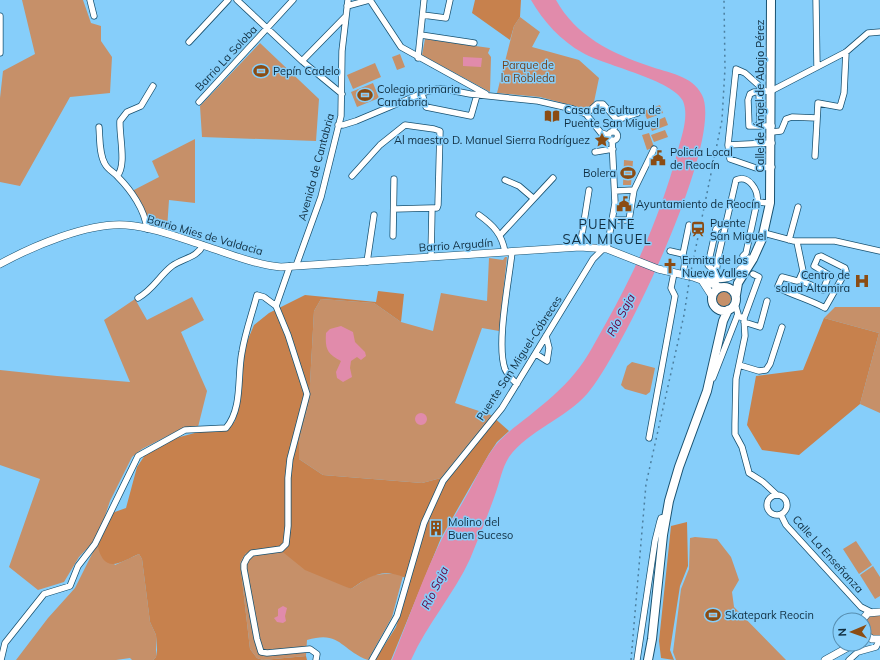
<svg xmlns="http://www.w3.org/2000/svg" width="880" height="660" viewBox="0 0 880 660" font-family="Mulish,sans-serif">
<rect width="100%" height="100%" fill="#86cefa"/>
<path fill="#c69069" d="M22 0H83L91 23 101 26V41L112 57 110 93 70 97 20 186 0 182V98L3 71 35 54Z
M520 17 540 32 532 47 579 60 599 78 594 102 589 110 540 97 497 93 514 26Z
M425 39 490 48 488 53 491 57 490 92 422 55Z
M260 43 319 99 316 141 202 137 200 106Z
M400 54 405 67 397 70 392 57Z
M375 63 381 77 353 89 347 75Z
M373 83 379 98 357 107 351 92Z
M660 105 663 113 647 119 644 111Z
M665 117 668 125 652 131 649 124Z
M665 130 668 137 654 142 651 135Z
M649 133 654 147 647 150 642 135Z
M195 139V203L169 200 167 229 149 224 132 191 159 177 152 161Z
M624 160 633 161 631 185H623Z
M505 257H507L499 331 482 328 455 403 491 415 441 478 422 483 323 475 299 459V442L309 402 314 311 321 299 374 303 401 322 433 331 441 293 487 301 489 258 503 260Z
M715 299a8 8 0 1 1 16 0a8 8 0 1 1-16 0Z
M192 297 204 320 181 332 207 391 198 427 183 428 142 449 132 457 110 501 98 537 79 557 64 582 38 590 9 567 40 479 0 465V370L57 376 130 382 104 320 135 299 147 320Z
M835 307H880V413L860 404 879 333 824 318Z
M632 362 655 368 650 392 646 395 625 389 621 385 627 366Z
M695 537 717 539 731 557 739 580 732 592 734 607 786 660H676L673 652 681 589 689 569 690 538Z
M99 540 115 565 139 554 142 559 150 622 156 635V657L153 660H132L130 658 116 660H16L48 618 75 588Z
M856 541 872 565 859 574 843 549Z
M279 549 351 589 372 575 397 573 403 576 392 617 368 660C340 650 341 630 307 640L306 656 263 660 257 658 250 649 240 562 246 553Z
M873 566 880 577V596L875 599 860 575Z
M877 615 880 616V635L872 636 865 631 864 622 869 616Z"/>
<path fill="#c7814d" d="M475 0H521L520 17 514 26 510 40 472 13Z
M378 291 404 294 401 322 374 303 321 299 314 311 309 402 299 442V459L323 475 422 483 441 478 491 415 509 431 497 442 489 454 441 538 391 660H375L396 627 410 580C385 567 372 574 351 589L305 570 279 549 246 553 240 562 250 649 257 658 263 660 306 656 307 660H153L156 657 157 650 156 635 150 622 142 559 139 554C128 558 112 571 103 559 100 554 98 550 98 544L112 513 126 508 137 467 145 455 176 438 206 430H226L235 421 246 344 254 325 269 313 305 295 376 302Z
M824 318 879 333 860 404 799 455 762 450 747 425 756 376 803 370Z
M687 522 688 566 680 586 670 650 674 660 661 658 659 641 671 526Z"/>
<path fill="#e18bab" d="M531 0H556C576 36 611 53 649 66 668 73 692 75 702 95 725 140 621 355 587 394 565 419 529 430 509 457 502 468 500 481 496 492 488 515 479 537 470 559 454 594 427 624 411 660H392C409 619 424 572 445 533 451 522 458 511 464 500 473 485 480 468 490 453 500 437 515 427 529 416 545 403 562 389 575 373 588 358 596 340 606 323 637 268 662 211 678 150 682 135 689 116 683 101 673 80 606 66 583 53 561 41 543 21 531 0Z
M463 57 482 58 481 67 463 66Z
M341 326 353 332 355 342 365 352 366 356 361 360 357 357 351 361 350 368 352 377 343 382 337 378 336 372 341 361C327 354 325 349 326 333L330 329Z
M415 419a6 6 0 1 1 12 0a6 6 0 1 1-12 0Z
M283 606 287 608 285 616 286 621 283 623 277 622 274 618 278 616V609Z"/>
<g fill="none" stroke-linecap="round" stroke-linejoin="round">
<g stroke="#195271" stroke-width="7">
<path id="minor" d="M90 0 94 16
M237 0 302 61 342 94
M370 0 401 47 486 94
M816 0 817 67
M347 6 369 0
M423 15 446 18 450 0
M0 16V53
M421 35 474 43
M189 42 228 0
M418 58 424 0
M302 61 345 17
M759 91 760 126
M422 94 426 107 471 116 477 95
M199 102 293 0
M586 114 597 104H603L617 120 613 132
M617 120 638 113
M338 125H343L356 121 425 92 437 89H444L470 94 538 101 573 109 586 114 601 133 608 135
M772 126H749L748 100 750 94 754 92 771 91 846 52 868 33 880 32
M99 127C100 138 99 154 105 164 108 170 114 172 118 177 131 190 145 210 147 229
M608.5 136a4.5 4.5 0 1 1 9 0a4.5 4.5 0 1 1-9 0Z
M772 132 781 131 786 119 792 117 817 118
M728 145 736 69 745 73 765 91
M595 152 613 149
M815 156 818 103 840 107 844 93 846 52
M772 167 756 168 730 159 728 145 772 143
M117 176C127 166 119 135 120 121L127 112 141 106 153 86
M352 176 380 145 405 125 434 129 440 131 438 205 437 208H432L431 257
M505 180 519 186 533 198
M615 191 634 190
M394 209 432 208
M479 215C493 225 502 234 505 252
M613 220H629L634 190 654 149
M764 233 794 241H835L880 251
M501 234 553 178
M393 236 394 179
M789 240 798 207
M797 242 803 271 799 280 823 290 829 275 814 266 818 257 821 256 845 268 846 271 825 308C810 300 795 296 779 288L778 286 782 277 797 281 799 280
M580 247 589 190
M607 249 615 203 612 140
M670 251 683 254 685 261 683 275
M512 252C509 281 496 344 505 369 508 376 512 379 517 384
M683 254 689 225
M743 256 746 253 757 202 770 203
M367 262 374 215
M290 266 276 306 288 335 307 394 290 459 288 478V526L286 544 281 549 252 553 247 558 244 564V569L257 639 261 652 267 653 310 649 317 654 316 660
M296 266 321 197 341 116 342 51 348 0
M716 273 708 265 716 229 721 225 725 226
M716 283V273L718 258 736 180C749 174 759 191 757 202
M138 298C154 289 159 276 172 266 183 258 197 258 203 245
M737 316 744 318 745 336 736 379 735 424V434L742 447 749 473 763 482 777 495
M744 318 759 277 753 274
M744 322 760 327 767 301
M536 354 547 361 549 348 546 336
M739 365 759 371 766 370 770 364 782 327
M713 378 738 314 735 304
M649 438 675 296 671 288 674 273
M767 505a10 10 0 1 1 20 0a10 10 0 1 1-20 0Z
M781 515 786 525 861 607 871 612
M1 660 5 643 44 594 70 586 78 566 95 544 138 456 185 430 226 428C243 408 237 376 242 352 245 333 252 314 257 295L264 297 276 306
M372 660 397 616 424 523 443 481 502 408 593 259 603 249
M637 660 655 541 660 521 661 518 666 517
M849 660 858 652 876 647 880 639"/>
</g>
<g stroke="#195271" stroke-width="8">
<path id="major" d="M0 264C33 246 89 222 126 225 153 227 180 238 205 246 230 254 256 265 281 267L580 247 607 249 658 269 693 277 720 287
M700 277C725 280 733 282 749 259
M703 282 712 296
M862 620 868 613 880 612
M864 634 872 639H880
M825 660 854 644"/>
</g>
<g stroke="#195271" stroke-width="10">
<path id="highway" d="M712 299a12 12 0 1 1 24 0a12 12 0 1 1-24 0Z
M736 295 738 283 753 259 762 239 770 203 771 0
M648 660 652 639 663 535 669 501 679 467 707 391 723 321 728 310"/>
</g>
<use href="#minor" stroke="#fff" stroke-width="5.5"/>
<use href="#major" stroke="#fff" stroke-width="7"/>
<use href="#highway" stroke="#fff" stroke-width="8"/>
<path stroke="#4c7f9f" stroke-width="1.5" stroke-dasharray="2 4" stroke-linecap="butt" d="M631 660 646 484 684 315 690 276 722 120 725 68 724 0"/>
</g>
<defs>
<g id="stadium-bare" transform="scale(1.2)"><path d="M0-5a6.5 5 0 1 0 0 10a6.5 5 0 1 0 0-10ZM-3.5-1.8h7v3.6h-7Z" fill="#8b4c13" stroke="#86cefa" stroke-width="2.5" paint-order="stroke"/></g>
<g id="library-bare" transform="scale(1.2)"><path d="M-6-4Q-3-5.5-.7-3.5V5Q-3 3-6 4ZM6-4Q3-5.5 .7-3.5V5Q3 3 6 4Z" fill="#8b4c13" stroke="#86cefa" stroke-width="2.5" paint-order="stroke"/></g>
<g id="sight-bare" transform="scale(1.2)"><path d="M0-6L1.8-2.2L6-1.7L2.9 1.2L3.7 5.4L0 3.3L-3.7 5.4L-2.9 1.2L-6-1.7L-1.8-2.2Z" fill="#8b4c13" stroke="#86cefa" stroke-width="2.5" paint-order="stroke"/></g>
<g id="civic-bare" transform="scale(1.2)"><path d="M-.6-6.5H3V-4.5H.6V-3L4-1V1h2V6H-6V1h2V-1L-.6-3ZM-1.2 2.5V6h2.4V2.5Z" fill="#8b4c13" stroke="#86cefa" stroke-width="2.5" paint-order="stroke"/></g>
<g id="station-bare" transform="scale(1.2)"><path d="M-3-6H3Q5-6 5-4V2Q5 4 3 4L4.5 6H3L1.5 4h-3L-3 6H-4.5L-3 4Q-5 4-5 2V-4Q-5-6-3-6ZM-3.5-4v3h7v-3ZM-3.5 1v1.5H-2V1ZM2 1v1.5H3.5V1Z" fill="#8b4c13" stroke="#86cefa" stroke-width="2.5" paint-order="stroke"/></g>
<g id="church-bare" transform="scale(1.2)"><path d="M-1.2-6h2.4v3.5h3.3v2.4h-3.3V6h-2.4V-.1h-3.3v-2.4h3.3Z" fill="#8b4c13" stroke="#86cefa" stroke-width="2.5" paint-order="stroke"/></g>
<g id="hospital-bare" transform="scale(1.2)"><path d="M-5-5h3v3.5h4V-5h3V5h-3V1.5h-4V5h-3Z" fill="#8b4c13" stroke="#86cefa" stroke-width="2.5" paint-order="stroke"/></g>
<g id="building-bare" transform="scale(1.2)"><path d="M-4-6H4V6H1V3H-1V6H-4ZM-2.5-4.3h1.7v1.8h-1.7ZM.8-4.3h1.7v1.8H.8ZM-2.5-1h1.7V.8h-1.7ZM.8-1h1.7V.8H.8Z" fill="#8b4c13" stroke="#86cefa" stroke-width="2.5" paint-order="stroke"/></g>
</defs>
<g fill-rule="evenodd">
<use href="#stadium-bare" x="261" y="71"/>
<use href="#stadium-bare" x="365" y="95"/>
<use href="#library-bare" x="552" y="116"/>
<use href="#sight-bare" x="602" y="140"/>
<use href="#civic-bare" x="658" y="158"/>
<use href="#stadium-bare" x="628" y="173"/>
<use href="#civic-bare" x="624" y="204"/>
<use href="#station-bare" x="698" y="229"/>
<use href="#church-bare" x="670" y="266"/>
<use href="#hospital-bare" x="862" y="281"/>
<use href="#building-bare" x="436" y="528"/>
<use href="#stadium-bare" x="713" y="615"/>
</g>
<g text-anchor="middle" stroke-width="3" stroke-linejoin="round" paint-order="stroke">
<g font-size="11" fill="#102e40" stroke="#86cefa">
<text transform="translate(226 58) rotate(-47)" y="4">Barrio La Soloba</text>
<text transform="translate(760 96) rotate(-90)" y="4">Calle de Ángel de Abajo Pérez</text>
<text transform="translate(316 167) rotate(-75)" y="4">Avenida de Cantabria</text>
<text transform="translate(205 235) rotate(16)" y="4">Barrio Mies de Valdacia</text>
<text transform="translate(456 245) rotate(-4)" y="4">Barrio Argudín</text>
<text transform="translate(519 358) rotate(-57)" y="4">Puente San Miguel-Cóbreces</text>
<text transform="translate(828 554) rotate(48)" y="4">Calle La Enseñanza</text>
</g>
<g font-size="11" fill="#73431d" stroke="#86cefa">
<text x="528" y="69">Parque de<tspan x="528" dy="13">la Robleda</tspan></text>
</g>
<g font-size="11" fill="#102e40" stroke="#86cefa" text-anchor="start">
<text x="273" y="75">Pepín Cadelo</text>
<text x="377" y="93">Colegio primaria<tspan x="377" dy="13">Cantabria</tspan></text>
<text x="564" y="114">Casa de Cultura de<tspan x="564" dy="13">Puente San Miguel</tspan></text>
<text x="590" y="144" text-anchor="end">Al maestro D. Manuel Sierra Rodríguez</text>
<text x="670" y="156">Policía Local<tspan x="670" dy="13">de Reocín</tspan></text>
<text x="616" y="177" text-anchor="end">Bolera</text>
<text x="636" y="208">Ayuntamiento de Reocín</text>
<text x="710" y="227">Puente<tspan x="710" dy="13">San Miguel</tspan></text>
<text x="682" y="264">Ermita de los<tspan x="682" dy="13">Nueve Valles</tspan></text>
<text x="850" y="279" text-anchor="end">Centro de<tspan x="850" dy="13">salud Altamira</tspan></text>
<text x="448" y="526">Molino del<tspan x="448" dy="13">Buen Suceso</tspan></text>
<text x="725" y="619">Skatepark Reocin</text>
</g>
<g font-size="12" font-style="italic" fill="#6b013b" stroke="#86cefa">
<text transform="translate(621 315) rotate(-62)" y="4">Río Saja</text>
<text transform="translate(435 588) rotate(-64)" y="4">Río Saja</text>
</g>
<g font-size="13" letter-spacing="1" fill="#102e40" stroke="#86cefa">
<text x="607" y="229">PUENTE<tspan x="607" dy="15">SAN MIGUEL</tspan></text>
</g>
</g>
<g transform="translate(852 632) rotate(268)"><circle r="19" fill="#86cefa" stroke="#578eb0"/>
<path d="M0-3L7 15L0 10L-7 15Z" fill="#8b4c13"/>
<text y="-6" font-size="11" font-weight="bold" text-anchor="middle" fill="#102e40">N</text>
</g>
</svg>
